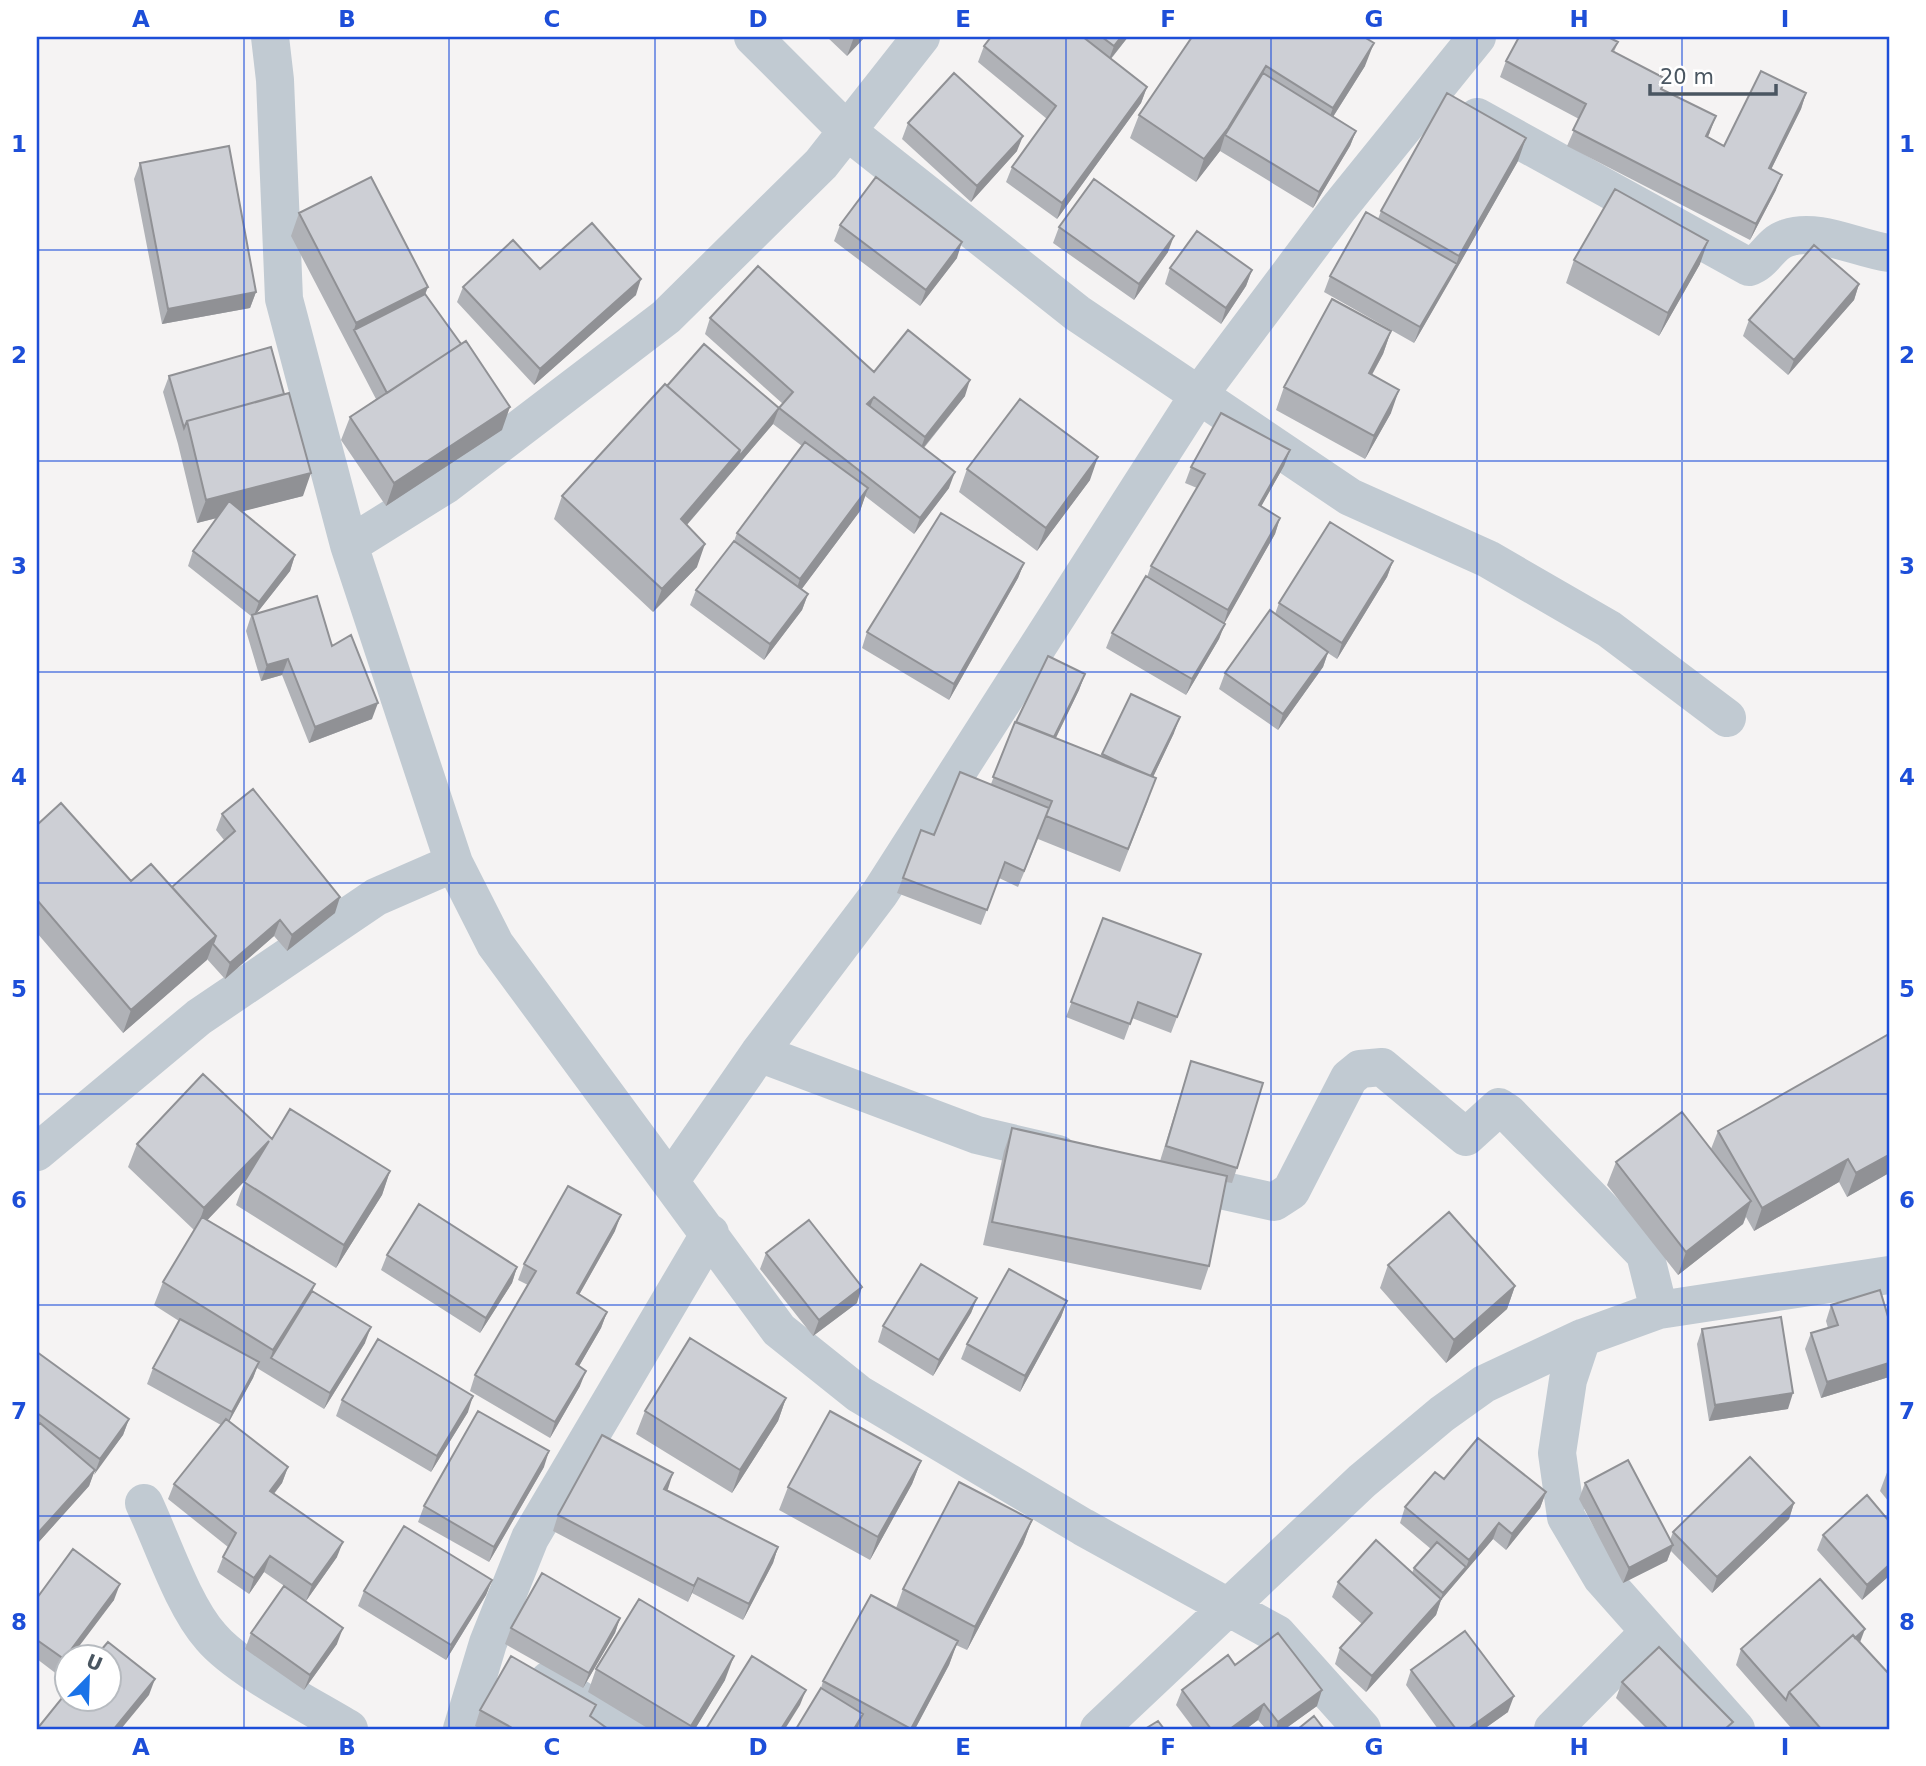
<svg xmlns="http://www.w3.org/2000/svg" width="1926" height="1766" viewBox="0 0 1926 1766" font-family="'DejaVu Sans',sans-serif">
<rect width="100%" height="100%" fill="#f5f3f3"/>
<g fill="none" stroke-linecap="round" stroke-linejoin="round">
<path stroke="#c1cad2" stroke-width="38" d="M270 37 275 80 284 299 349 545 454 863 495 944 779 1330 859 1394 1083 1527 1277 1634 1362 1729
M753 37 847 131 1077 313 1350 497 1488 559 1609 629 1727 718
M1477 117 1749 267C1765 262 1770 243 1787 238 1818 227 1858 249 1889 253
M349 545 447 484 666 317 821 164 921 37
M759 1053 977 1135 1058 1154
M37 1152 199 1017 376 897 454 863
M671 1180 759 1053 880 893 1198 396 1338 209 1477 37
M1175 1180 1274 1202 1291 1191 1349 1078 1360 1069 1382 1067 1466 1137 1499 1107 1508 1113 1645 1254 1659 1310
M1582 1338 1568 1380 1557 1453 1566 1517 1602 1578 1736 1729
M144 1503C162 1541 183 1606 211 1637 238 1669 311 1706 349 1729
M549 1680 627 1729
M462 1729 488 1643 530 1538 710 1233
M1099 1729 1362 1481 1442 1414 1484 1384 1582 1338 1659 1310 1889 1275
M1553 1729 1649 1632"/>
</g>
<path fill="#b0b2b7" d="M827 37H865L847 56Z
M991 37H1128L1111 59 1147 87 1141 103 1057 219 1006 182 1012 167 1047 119 978 62 984 46Z
M1192 37 1365 66 1333 117 1356 131 1350 146 1313 208 1220 151 1196 182 1130 138 1139 115Z
M1618 42 1614 52 1662 90 1710 132 1708 137 1724 146 1806 93 1801 109 1771 169 1776 190 1750 240 1567 146 1579 119 1500 77 1506 61Z
M908 123 1017 151 971 202 902 139Z
M1518 161 1414 343 1324 292 1330 276 1378 219 1381 211Z
M140 163 256 292 250 308 162 324 134 179Z
M299 213 425 294 502 430 386 506 341 440 350 417 376 399 291 236Z
M840 225 957 258 920 306 834 241Z
M1059 227 1168 252 1134 300 1053 243Z
M1574 260 1700 264 1659 336 1566 283Z
M1170 268 1252 270 1246 286 1221 324 1165 284Z
M540 269 636 295 534 385 457 302 463 287Z
M1859 284 1854 300 1788 375 1743 336 1749 320Z
M710 318 874 372 965 396 924 448 949 488 914 534 865 496 860 511 801 590 808 594 802 610 764 660 690 605 696 590 734 541 737 533 802 446 773 424 687 525 697 567 653 612 554 519 562 496 667 386 779 408 783 404 705 334Z
M1391 331 1383 354 1372 375 1391 413 1365 459 1276 410 1284 387Z
M169 376 303 496 242 511 295 555 290 571 256 614 332 646 372 719 309 743 282 675 261 681 246 631 251 616 188 566 193 551 217 518 197 523 178 444 163 392Z
M1290 450 1284 466 1261 506 1280 518 1275 534 1224 623 1219 639 1186 695 1106 648 1112 633 1147 577 1151 566 1197 488 1185 483 1191 467Z
M967 469 1090 480 1037 551 959 492Z
M1393 561 1387 577 1337 659 1328 653 1323 667 1278 730 1219 689 1225 673 1275 614 1279 603Z
M1024 563 1018 578 949 700 862 648 867 632Z
M1085 674 1079 690 1056 738 1101 756 1131 694 1174 733 1153 777 1148 801 1120 872 1038 839 1018 887 999 878 981 925 897 893 921 830 934 835 991 784 1015 722Z
M222 814 335 913 287 951 274 936 225 979 207 959 123 1033 37 933V825L131 881 172 887 224 840 216 830Z
M1103 918 1201 954 1171 1033 1132 1018 1124 1040 1066 1017Z
M1889 1034V1173L1847 1197 1839 1182 1754 1231 1746 1217 1743 1224 1678 1275 1607 1185 1616 1162 1711 1149 1718 1131Z
M1191 1061 1237 1168 1232 1183 1226 1182 1209 1266 1201 1290 983 1245 1004 1151 1012 1128 1160 1161Z
M272 1139 390 1171 382 1195 336 1268 236 1205 245 1180 207 1220 315 1284 312 1291 365 1343 324 1409 257 1368 253 1378 229 1422 288 1467 282 1483 274 1494 337 1557 306 1601 264 1572 249 1594 217 1572 223 1557 228 1547 168 1499 174 1484 221 1425 147 1384 153 1368 179 1321 154 1305 163 1282 194 1230 128 1167 137 1144Z
M615 1231 579 1295 607 1312 601 1328 579 1366 580 1386 550 1438 470 1391 475 1375 528 1285 518 1280 524 1264Z
M766 1253 857 1303 813 1336 760 1269Z
M387 1255 517 1267 512 1283 480 1333 381 1270Z
M1388 1265 1515 1286 1507 1309 1446 1363 1380 1288Z
M977 1298 971 1313 933 1376 878 1342 883 1326Z
M1067 1301 1061 1317 1020 1392 961 1359 967 1344Z
M1831 1305 1889 1320V1377L1821 1398 1805 1349 1811 1333 1828 1328 1826 1321Z
M1702 1329 1788 1409 1709 1421 1697 1344Z
M37 1352 129 1419 123 1435 93 1474 89 1486 37 1544Z
M786 1398 778 1421 732 1493 636 1434 645 1411Z
M342 1400 468 1412 431 1472 336 1416Z
M921 1461 912 1484 870 1560 779 1510 788 1487Z
M544 1467 489 1562 418 1522 424 1506Z
M1889 1467V1502L1880 1491Z
M1444 1479 1546 1492 1540 1508 1506 1550 1493 1539 1441 1600 1436 1615 1366 1692 1335 1664 1340 1648 1362 1624 1332 1597 1338 1582 1412 1573 1414 1568 1431 1549 1400 1523 1405 1507Z
M1585 1483 1670 1540 1673 1532 1794 1503 1789 1519 1712 1593 1671 1551 1667 1561 1623 1583 1579 1499Z
M667 1490 778 1547 773 1563 743 1620 692 1593 688 1602 553 1531 558 1515Z
M1032 1520 1023 1544 967 1650 956 1645 949 1665 915 1729H861L858 1727 821 1688 823 1681 896 1608 903 1589Z
M1823 1535 1889 1576 1862 1600 1817 1550Z
M492 1580 486 1595 446 1660 358 1606 364 1591Z
M37 1598 114 1600 66 1657V1664L58 1675 37 1659Z
M620 1618 615 1633 583 1688 505 1644 511 1628Z
M251 1633 337 1644 304 1690 245 1649Z
M1860 1643 1889 1729H1792L1736 1665 1741 1649Z
M1235 1665 1317 1706 1285 1729H1266L1258 1720 1246 1729H1194L1176 1705 1182 1690Z
M596 1669 725 1680 695 1729H649L588 1692Z
M1411 1670 1508 1712 1484 1729H1438L1406 1685Z
M1622 1682 1730 1729H1647L1616 1698Z
M480 1710 592 1717 608 1729H481L475 1726Z"/>
<path fill="#909195" d="M854 37H865L847 56Z
M1121 37H1128L1108 62 1114 46Z
M1374 43 1365 66 1324 131 1333 108Z
M1266 66 1257 89 1225 135 1220 151 1196 182 1204 159Z
M1147 87 1141 103 1057 219 1062 203Z
M1806 93 1801 109 1764 184 1769 168Z
M1716 116 1710 132 1701 152 1706 136Z
M1356 131 1350 146 1313 208 1319 192Z
M1023 136 1017 151 971 202 977 186Z
M1526 138 1518 161 1451 279 1459 256Z
M1782 175 1776 190 1750 240 1756 224Z
M1174 236 1168 252 1134 300 1139 284Z
M1708 241 1700 264 1659 336 1668 313Z
M962 242 957 258 920 306 926 290Z
M1457 264 1451 279 1414 343 1420 327Z
M1252 270 1246 286 1221 324 1226 308Z
M641 279 636 295 534 385 540 369Z
M1859 284 1854 300 1788 375 1794 360Z
M428 287 419 310 354 330 356 323Z
M256 292 250 308 162 324 168 309Z
M1391 331 1383 354 1360 396 1369 373Z
M970 380 965 396 919 453 925 437Z
M1399 390 1391 413 1365 459 1374 436Z
M874 397 868 412 867 404Z
M510 407 502 430 386 506 394 483Z
M779 408 773 424 672 542 681 519 740 450Z
M1290 450 1284 466 1253 521 1259 505Z
M1098 457 1090 480 1037 551 1046 528Z
M955 472 949 488 914 534 920 518Z
M311 473 303 496 197 523 206 500Z
M868 488 860 511 792 602 800 579Z
M1280 518 1275 534 1223 626 1228 610Z
M705 544 697 567 653 612 662 589Z
M295 555 290 571 253 618 259 602Z
M1393 561 1387 577 1337 659 1342 643Z
M1024 563 1018 578 949 700 954 684Z
M808 594 802 610 764 660 770 644Z
M1225 624 1219 639 1186 695 1192 679Z
M1328 652 1323 667 1278 730 1283 714Z
M288 659 282 675 261 681 267 665Z
M1085 674 1079 690 1045 760 1051 745Z
M378 703 372 719 309 743 315 727Z
M1180 717 1174 733 1145 794 1150 778Z
M340 897 335 913 287 951 292 935Z
M280 920 274 936 225 979 230 963Z
M216 936 207 960 123 1033 131 1010Z
M269 1141 261 1164 196 1232 204 1208Z
M1889 1155V1173L1847 1197 1856 1173Z
M1848 1159 1839 1182 1754 1231 1762 1208Z
M390 1171 382 1195 336 1268 344 1245Z
M1751 1201 1743 1224 1678 1275 1686 1252Z
M621 1215 615 1231 571 1309 577 1293Z
M517 1267 512 1283 480 1333 486 1318Z
M315 1284 306 1307 271 1358 273 1350Z
M1515 1286 1507 1309 1446 1363 1454 1340Z
M862 1287 857 1303 813 1336 819 1320Z
M977 1298 971 1313 933 1376 939 1360Z
M1067 1301 1061 1317 1020 1392 1025 1376Z
M607 1312 601 1328 571 1380 576 1364Z
M371 1327 365 1343 324 1409 330 1393Z
M259 1362 253 1378 226 1427 232 1412Z
M1889 1363V1377L1821 1398 1827 1382Z
M586 1371 580 1386 550 1438 555 1422Z
M1793 1393 1788 1409 1709 1421 1715 1405Z
M473 1396 468 1412 431 1472 437 1456Z
M786 1398 778 1421 732 1493 740 1470Z
M129 1419 123 1435 94 1475 100 1459Z
M549 1451 544 1467 489 1562 494 1547Z
M921 1461 912 1484 870 1560 878 1537Z
M288 1467 282 1483 264 1506 270 1491Z
M95 1470 89 1486 37 1544V1534Z
M673 1473 668 1489 659 1505 664 1489Z
M1546 1492 1540 1508 1506 1550 1512 1534Z
M1794 1503 1789 1519 1712 1593 1717 1577Z
M1032 1520 1023 1544 967 1650 975 1627Z
M1499 1523 1493 1539 1441 1600 1436 1615 1366 1692 1372 1676 1440 1600 1443 1593 1466 1567 1469 1560Z
M343 1542 337 1557 306 1601 312 1585Z
M1673 1545 1667 1561 1623 1583 1629 1568Z
M778 1547 773 1563 743 1620 749 1604Z
M270 1556 264 1572 249 1594 254 1578Z
M1889 1565V1576L1862 1600 1867 1585Z
M698 1578 692 1593 688 1602 694 1586Z
M492 1580 486 1595 446 1660 451 1645Z
M120 1584 114 1600 71 1657H66V1664L58 1675 64 1659Z
M620 1618 615 1633 583 1688 589 1673Z
M343 1628 337 1644 304 1690 310 1675Z
M1865 1629 1859 1645 1791 1695Z
M958 1641 949 1665 915 1729H911Z
M734 1656 725 1680 695 1729H689Z
M155 1679 149 1695 121 1729H114Z
M806 1690 800 1705 785 1729H781Z
M1322 1690 1317 1706 1285 1729H1276L1278 1722Z
M1514 1696 1508 1712 1484 1729H1468Z
M1264 1704 1258 1720 1246 1729H1230Z
M863 1714 857 1729H854Z"/>
<path fill="#cdcfd5" stroke="#909195" stroke-width="2" d="M991 37H1083L1147 87 1062 203 1012 167 1056 106 984 46Z
M1102 37H1121L1114 46Z
M1192 37H1364L1374 43 1333 108 1266 66 1228 128 1204 159 1139 115Z
M1519 37H1608L1618 42 1612 51 1666 79 1661 89 1716 116 1706 136 1724 146 1761 71 1806 93 1769 168 1782 175 1756 224 1573 130 1586 104 1506 61Z
M954 73 1023 136 977 186 908 123Z
M1263 73 1356 131 1319 192 1225 135Z
M1447 93 1526 138 1459 256 1381 211Z
M229 146 256 292 168 309 140 163Z
M371 177 428 287 356 323 299 213Z
M876 177 962 242 926 290 840 225Z
M1094 179 1174 236 1139 284 1059 227Z
M1615 189 1708 241 1668 313 1574 260Z
M1366 212 1457 264 1420 327 1330 276Z
M592 223 641 279 540 369 463 287 513 240 540 269Z
M1197 231 1252 270 1226 308 1170 268Z
M1814 245 1859 284 1794 360 1749 320Z
M758 266 874 372 908 330 970 380 925 437 874 397 867 404 955 472 920 518 779 408 738 458 740 450 667 386 704 344 779 408 793 392 710 318Z
M425 294 461 344 387 393 354 330Z
M1332 299 1391 331 1369 373 1399 390 1374 436 1284 387Z
M466 341 510 407 394 483 350 417Z
M271 347 284 394 187 421 184 428 169 376Z
M665 384 740 450 681 519 705 544 662 589 562 496Z
M289 393 311 473 206 500 187 421Z
M1020 399 1098 457 1046 528 967 469Z
M1221 413 1290 450 1259 505 1280 518 1228 610 1151 566 1205 474 1191 467Z
M805 442 868 488 800 579 737 533Z
M229 501 295 555 259 602 193 551Z
M941 513 1024 563 954 684 867 632Z
M1330 522 1393 561 1342 643 1279 603Z
M734 541 808 594 770 644 696 590Z
M1146 576 1225 624 1192 679 1112 633Z
M317 596 332 646 351 635 378 703 315 727 288 659 267 665 252 615Z
M1270 610 1328 652 1283 714 1225 673Z
M1048 656 1085 674 1054 737 1016 722Z
M1131 694 1180 717 1151 776 1125 765 1102 754Z
M1015 722 1156 778 1128 849 1046 816 1052 801 993 777Z
M960 772 1049 808 1024 871 1005 862 987 910 903 878 921 830 934 835Z
M253 789 340 897 292 935 280 920 230 963 213 944 216 936 172 887 235 831 222 814Z
M61 803 131 881 151 864 216 936 131 1010 37 900V825Z
M1103 918 1201 954 1177 1017 1138 1002 1130 1024 1071 1002Z
M1889 1034V1155L1856 1173 1848 1159 1762 1208 1718 1131Z
M1191 1061 1263 1083 1237 1168 1166 1146Z
M203 1074 272 1139 290 1109 390 1171 344 1245 244 1182 269 1141 204 1208 137 1144Z
M1682 1112 1751 1201 1686 1252 1616 1162Z
M1012 1128 1227 1176 1209 1266 992 1222Z
M568 1186 621 1215 577 1293 607 1312 576 1364 586 1371 555 1422 475 1375 536 1271 524 1264Z
M419 1204 517 1267 486 1318 387 1255Z
M1449 1212 1515 1286 1454 1340 1388 1265Z
M202 1217 315 1284 273 1350 163 1282Z
M809 1220 862 1287 819 1320 766 1253Z
M921 1264 977 1298 939 1360 883 1326Z
M1009 1269 1067 1301 1025 1376 967 1344Z
M1880 1290 1889 1320V1363L1827 1382 1811 1333 1838 1325 1831 1305Z
M312 1291 371 1327 330 1393 271 1358Z
M1781 1317 1793 1393 1715 1405 1702 1329Z
M180 1319 259 1362 232 1412 153 1368Z
M690 1338 786 1398 740 1470 645 1411Z
M378 1339 473 1396 437 1456 342 1400Z
M37 1352 129 1419 100 1459 37 1413Z
M478 1411 549 1451 494 1547 424 1506Z
M830 1411 921 1461 878 1537 788 1487Z
M226 1419 288 1467 270 1491 343 1542 312 1585 270 1556 254 1578 223 1557 236 1533 174 1484Z
M40 1423 95 1470 37 1534V1426Z
M602 1435 673 1473 664 1489 778 1547 749 1604 698 1578 694 1586 558 1515Z
M1478 1438 1546 1492 1512 1534 1499 1523 1469 1560 1405 1507 1435 1472 1444 1479Z
M1750 1457 1794 1503 1717 1577 1673 1532Z
M1628 1460 1673 1545 1629 1568 1585 1483Z
M959 1482 1032 1520 975 1627 903 1589Z
M1867 1495 1889 1521V1565L1867 1585 1823 1535Z
M404 1526 492 1580 451 1645 364 1591Z
M1376 1540 1441 1599 1372 1676 1340 1648 1372 1613 1338 1582Z
M1437 1542 1466 1567 1443 1593 1414 1568Z
M73 1549 120 1584 64 1659 37 1640V1598Z
M542 1573 620 1618 589 1673 511 1628Z
M1820 1579 1865 1629 1855 1638 1853 1635 1789 1692 1786 1700 1741 1649Z
M284 1586 343 1628 310 1675 251 1633Z
M871 1595 958 1641 911 1729 823 1681Z
M639 1599 734 1656 691 1726 596 1669Z
M1465 1631 1514 1696 1468 1729H1456L1411 1670Z
M1278 1633 1322 1690 1278 1722 1264 1704 1230 1729H1211L1182 1690 1228 1655 1235 1665Z
M1853 1635 1889 1674V1729H1821L1789 1692Z
M108 1642 155 1679 114 1729H37L66 1693V1699H108V1657H95Z
M1659 1647 1733 1722 1725 1729H1668L1622 1682Z
M511 1656 596 1705 590 1716 608 1729H514L480 1710Z
M752 1656 806 1690 781 1729H706Z
M821 1688 863 1714 854 1729H796Z
M1314 1716 1324 1729H1298Z
M1158 1721 1164 1729H1145Z"/>
<path fill="none" stroke="#1d4ed8" stroke-width="2" stroke-opacity="0.55" d="M244 37V1729M449 37V1729M655 37V1729M860 37V1729M1066 37V1729M1271 37V1729M1477 37V1729M1682 37V1729M37 250H1889M37 461H1889M37 672H1889M37 883H1889M37 1094H1889M37 1305H1889M37 1516H1889"/>
<rect width="1926" height="1766" fill="none" stroke="#ffffff" stroke-width="77"/>
<g transform="translate(88 1678) rotate(23)"><circle r="33" fill="#ffffff" stroke="#b7bbc0" stroke-width="2"/>
<path d="M0-5L12 26L0 18L-12 26Z" fill="#1a73e8"/>
<text y="-10" font-size="19" font-weight="bold" text-anchor="middle" fill="#4a5661">U</text>
</g>
<path d="M1650 84v10h126v-10" fill="none" stroke="#4a5661" stroke-width="3.5"/>
<text x="1660" y="84" font-size="21" fill="#4a5661" stroke="#ffffff" stroke-width="5" paint-order="stroke">20 m</text>
<rect x="38" y="38" width="1850" height="1690" fill="none" stroke="#1d4ed8" stroke-width="2.5"/>
<g font-size="23" text-anchor="middle" font-weight="bold" fill="#1d4ed8">
<text x="141" y="27">A</text>
<text x="347" y="27">B</text>
<text x="552" y="27">C</text>
<text x="758" y="27">D</text>
<text x="963" y="27">E</text>
<text x="1168" y="27">F</text>
<text x="1374" y="27">G</text>
<text x="1579" y="27">H</text>
<text x="1785" y="27">I</text>
<text x="19" y="152">1</text>
<text x="1907" y="152">1</text>
<text x="19" y="363">2</text>
<text x="1907" y="363">2</text>
<text x="19" y="574">3</text>
<text x="1907" y="574">3</text>
<text x="19" y="785">4</text>
<text x="1907" y="785">4</text>
<text x="19" y="997">5</text>
<text x="1907" y="997">5</text>
<text x="19" y="1208">6</text>
<text x="1907" y="1208">6</text>
<text x="19" y="1419">7</text>
<text x="1907" y="1419">7</text>
<text x="19" y="1630">8</text>
<text x="1907" y="1630">8</text>
<text x="141" y="1755">A</text>
<text x="347" y="1755">B</text>
<text x="552" y="1755">C</text>
<text x="758" y="1755">D</text>
<text x="963" y="1755">E</text>
<text x="1168" y="1755">F</text>
<text x="1374" y="1755">G</text>
<text x="1579" y="1755">H</text>
<text x="1785" y="1755">I</text>
</g>
</svg>
